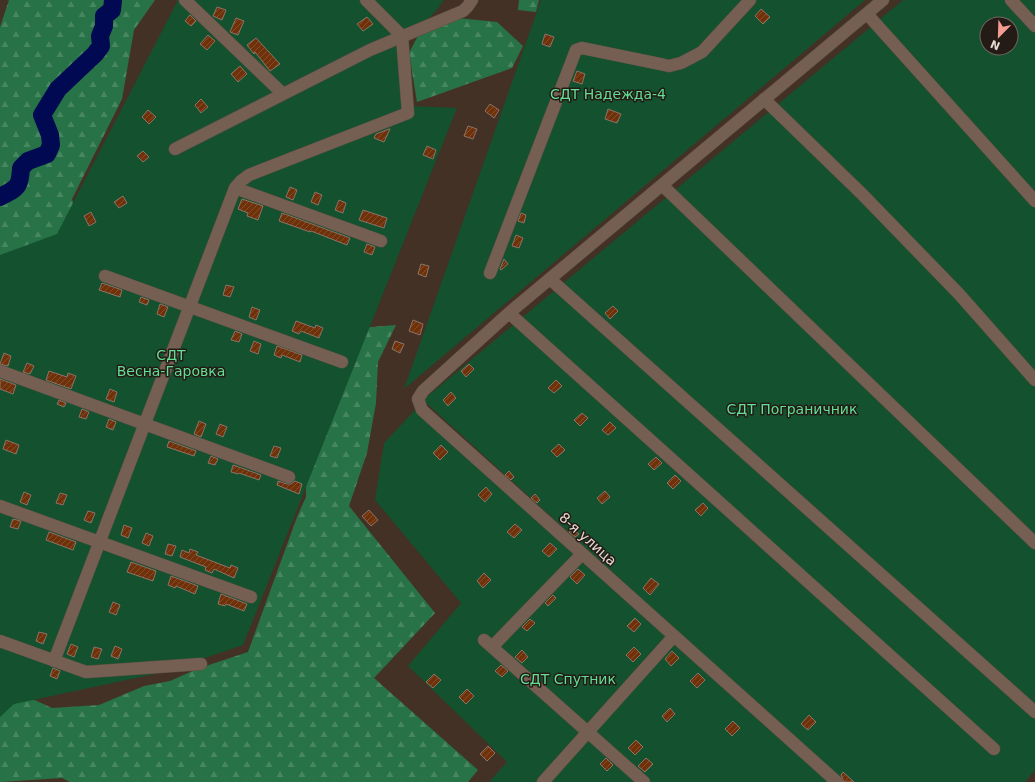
<svg xmlns="http://www.w3.org/2000/svg" width="1035" height="782" viewBox="0 0 1035 782" font-family="'DejaVu Sans',sans-serif">
<defs>
<pattern id="forest-firs" width="22" height="20" patternUnits="userSpaceOnUse"><rect width="22" height="20" fill="#287247"/><path d="M5 1l3.5 6h-7zM16 11l3.5 6h-7z" fill="#478661"/></pattern>
<pattern id="building-hatch" width="6" height="6" patternUnits="userSpaceOnUse"><rect width="6" height="6" fill="#6f3109"/><path d="M-1 1l2-2M0 6l6-6M5 7l2-2" fill="none" stroke="#844e2c"/></pattern>
</defs>
<rect width="100%" height="100%" fill="#443125"/>
<path fill="url(#forest-firs)" d="M9 0H155L134 30 122 99 72 199 80 222 0 313V27Z
M519 0H539L536 12 518 10Z
M457 18 497 22 523 46 512 68 417 102 409 53 421 30Z
M396 325 378 362 376 403 367 453 349 506 435 613 374 678 478 770 468 782H70L62 778 0 782V684L52 708 99 705 144 686 170 681 197 669 248 652 297 517 306 497V481L359 328Z"/>
<path fill="#14512f" fill-rule="evenodd" d="M178 0H444L436 11 406 40 412 106 457 108 243 645 164 672 14 704 0 717V255L57 234Z
M541 0H865L404 389Z
M903 0H1035V770L1025 782H843L423 400ZM987 24H1011V48H987Z
M417 408 833 782H489L507 762 408 666 461 603 375 500 384 443Z"/>
<g fill="none" stroke-linecap="round" stroke-linejoin="round">
<path stroke="#000951" stroke-width="18" d="M0 197C17 188 20 188 21 168L28 161 47 154 51 145 50 135 42 115 58 89 95 54 101 46 100 36 104 26V16L112 10 113 0"/>
</g>
<path fill="url(#building-hatch)" stroke="#8b7368" d="M217 7 226 10 222 20 213 16Z
M761 9 770 17 763 24 755 16Z
M190 15 196 21 191 26 185 21Z
M367 17 373 24 363 31 357 24Z
M236 18 244 21 238 35 230 32Z
M545 34 554 37 550 47 542 44Z
M208 35 215 41 207 50 200 44Z
M256 38 280 64 270 71 255 52 254 54 247 45Z
M240 66 247 74 238 82 231 74Z
M577 71 585 74 582 84 573 81Z
M201 99 208 107 201 113 195 105Z
M490 104 499 110 494 118 485 111Z
M608 109 621 114 617 123 605 119Z
M148 110 156 117 149 124 142 117Z
M468 126 477 129 473 139 464 136Z
M389 129H390L384 142 374 138 376 134Z
M427 146 436 150 433 159 423 155Z
M143 151 149 157 143 162 137 156Z
M290 187 297 190 293 200 286 197Z
M315 192 322 195 318 205 311 202Z
M123 196 127 203 119 208 114 202Z
M242 199 263 206 258 220 247 216 248 213 238 209Z
M339 200 346 203 343 213 335 210Z
M363 210 387 218 384 228 359 220Z
M91 212 96 222 89 226 84 216Z
M282 213 350 238 347 245 311 231 310 232 279 221Z
M521 213 526 215 524 223 518 221Z
M516 235 523 238 519 248 512 246Z
M367 244 375 247 372 255 364 252Z
M504 259 508 264 501 270 500 269Z
M421 264 429 266 426 277 418 274Z
M102 283 122 290 120 297 99 290Z
M226 285 234 287 230 297 223 295Z
M141 297 149 300 147 305 139 302Z
M160 304 168 307 164 317 157 314Z
M613 306 618 311 610 319 605 313Z
M252 307 260 310 256 320 249 317Z
M413 320 423 324 420 335 409 331Z
M296 321 315 328 316 325 323 328 319 338 301 331 299 334 292 331Z
M235 331 242 334 239 342 231 340Z
M254 341 261 344 258 354 250 351Z
M395 341 404 344 400 353 392 349Z
M277 346 302 355 300 362 282 355 281 358 274 355Z
M4 353 11 356 8 366 0 364Z
M27 363 34 366 30 374 23 372Z
M469 364 474 369 466 377 461 371Z
M49 371 67 377 68 373 76 376 71 389 46 380Z
M0 379 16 385 13 394 0 389Z
M556 380 562 386 554 393 548 388Z
M110 389 117 392 114 402 106 399Z
M451 392 456 398 448 406 443 400Z
M59 400 66 403 64 407 57 404Z
M82 409 89 412 86 419 79 417Z
M582 413 588 418 580 426 574 420Z
M109 419 116 422 113 430 106 427Z
M199 421 206 424 201 437 194 434Z
M610 422 616 428 608 435 602 430Z
M220 424 227 427 223 437 216 434Z
M6 440 19 445 16 454 3 449Z
M169 441 196 451 194 456 167 447Z
M559 444 565 450 557 457 551 451Z
M441 445 448 452 440 460 433 453Z
M274 446 281 448 277 458 270 456Z
M211 456 218 459 215 465 208 463Z
M656 457 662 463 654 470 648 464Z
M233 465 261 475 259 480 239 473 238 474 231 472Z
M509 471 514 477 511 480 505 475Z
M675 475 681 481 673 489 667 483Z
M278 481 287 484H291L295 481 302 484 299 494 277 485Z
M486 487 492 494 485 502 478 495Z
M605 491 610 497 602 504 597 498Z
M24 492 31 495 27 505 20 502Z
M60 493 67 495 63 505 56 503Z
M535 494 540 500 537 503 531 498Z
M703 503 708 508 701 516 695 510Z
M369 510 378 520 371 526 362 516Z
M88 511 95 513 91 523 84 520Z
M13 519 21 521 18 529 10 527Z
M515 524 522 530 514 538 507 532Z
M124 525 132 528 128 538 121 535Z
M573 529 579 534 575 537 569 532Z
M49 532 76 542 73 550 46 540Z
M146 533 153 536 149 546 142 543Z
M550 543 557 549 549 557 542 551Z
M168 544 176 546 172 556 165 554Z
M190 549 198 552 196 555 230 568 231 565 238 568 234 578 214 569 212 573 205 570 206 567 180 557 182 550 189 553Z
M131 562 156 571 153 581 127 572Z
M578 569 585 575 577 584 570 577Z
M484 573 491 580 483 588 477 581Z
M171 576 198 586 195 594 176 586 175 588 168 585Z
M651 578 659 584 650 595 643 588Z
M221 594 247 604 244 611 226 604 225 606 218 604Z
M553 595 556 598 548 606 545 603Z
M113 602 120 605 116 615 109 612Z
M635 618 641 624 634 632 627 626Z
M530 619 535 623 527 631 522 627Z
M39 632 47 634 43 644 36 641Z
M71 644 78 647 74 657 67 654Z
M115 646 122 649 118 659 111 656Z
M94 647 102 649 98 659 91 657Z
M634 647 641 654 633 662 626 655Z
M522 650 528 657 522 663 515 657Z
M672 651 679 658 671 666 665 659Z
M501 665 508 671 502 677 495 671Z
M53 668 60 671 57 679 50 676Z
M698 673 705 680 697 688 690 681Z
M434 674 441 680 433 688 426 682Z
M467 689 474 696 466 704 459 697Z
M670 708 675 714 667 722 662 716Z
M809 715 816 722 808 730 801 724Z
M733 721 740 728 732 736 725 729Z
M636 740 643 747 635 755 628 748Z
M488 746 495 753 487 761 480 754Z
M606 758 613 765 607 771 600 764Z
M646 758 653 764 645 772 638 766Z
M843 772 854 782H844L841 775Z"/>
<g fill="none" stroke-linecap="round" stroke-linejoin="round">
<g stroke="#5f4e44" stroke-width="13">
<path id="minor" d="M185 0 283 94
M1011 0 1035 26
M867 14 1035 201
M764 99 862 194 959 294 1035 380
M175 149 370 50 463 11 468 6 472 0
M662 185 1035 543
M235 188 381 241
M490 273 576 50 582 48 660 64 669 66 681 63 702 52 750 0
M105 276 342 362
M550 279 1035 712
M509 313 994 749
M0 371 289 477
M0 506 251 597
M484 640 644 782
M0 641 86 672 201 664
M492 647 582 554
M54 661 235 188 241 181 249 175 408 113 402 36 366 0
M543 782 674 636
M837 782 422 410 418 399 423 391 509 313 883 0"/>
</g>
<use href="#minor" stroke="#745f52" stroke-width="12"/>
</g>
<g text-anchor="middle" stroke-width="3" stroke-linejoin="round" paint-order="stroke">
<g font-size="14" fill="#62df94" stroke="#241b16">
<text x="608" y="99">СДТ Надежда-4</text>
<text x="171" y="360">СДТ<tspan x="171" dy="16">Весна-Гаровка</tspan></text>
<text x="792" y="414">СДТ Пограничник</text>
<text x="568" y="684">СДТ Спутник</text>
</g>
<g font-size="14" fill="#e7dad3" stroke="#241b16">
<text transform="translate(588 539) rotate(42)" y="5">8-я улица</text>
</g>
</g>
<g transform="translate(999 36) rotate(203)"><circle r="19" fill="#241b16" stroke="#726762"/>
<path d="M0-3L7 15L0 10L-7 15Z" fill="#f59c92"/>
<text y="-6" font-size="11" font-weight="bold" text-anchor="middle" fill="#e7dad3">N</text>
</g>
</svg>
